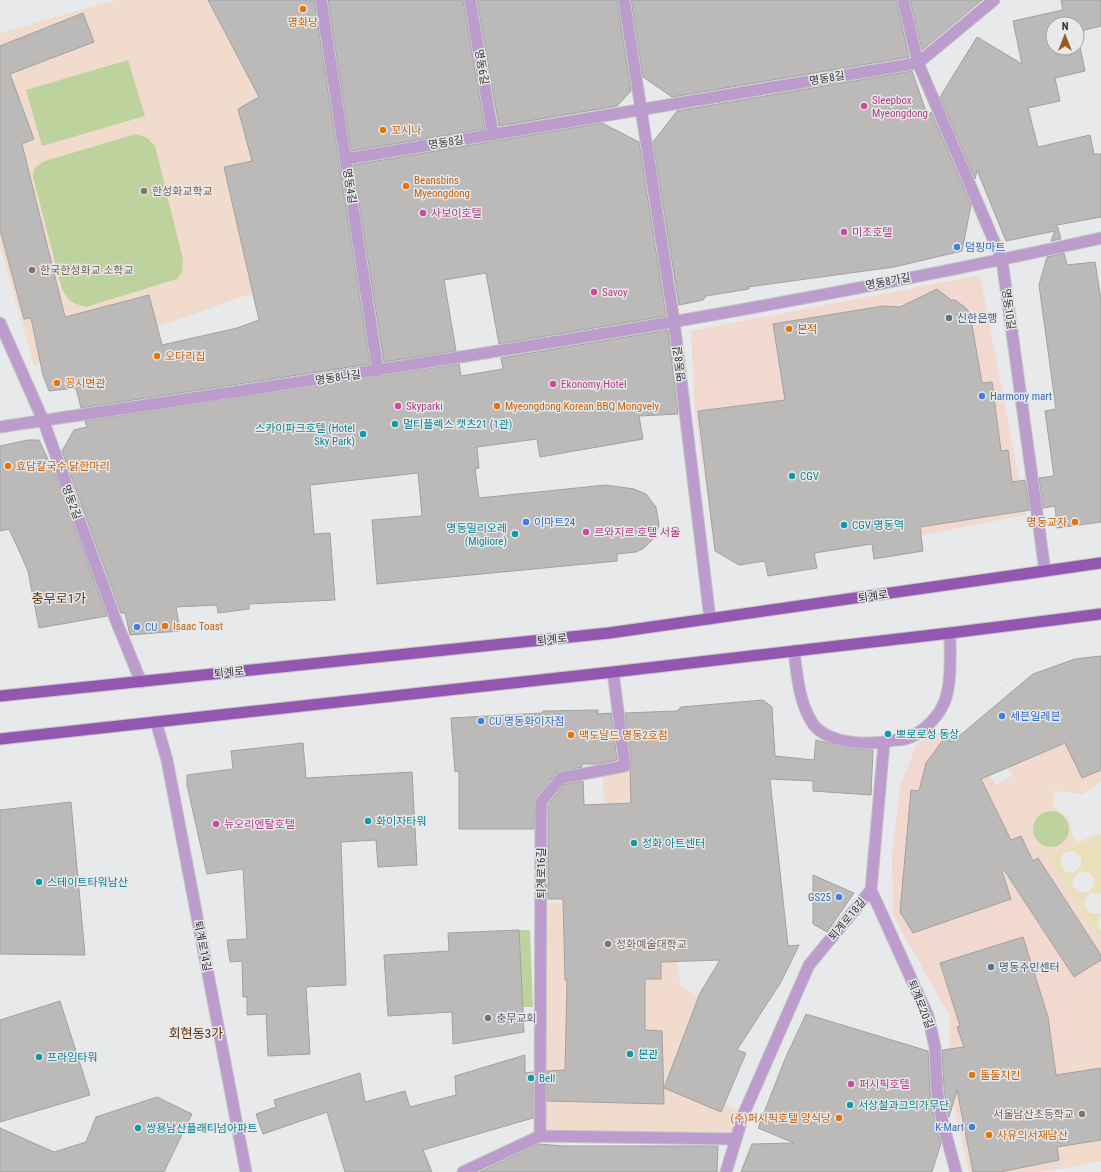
<svg xmlns="http://www.w3.org/2000/svg" width="1101" height="1172" viewBox="0 0 1101 1172" font-family="'Roboto Condensed','Noto Sans KR',sans-serif">
<rect width="100%" height="100%" fill="#e8e9eb"/>
<path fill="#f2d9d0" d="M980 275 1026 515 886 542 739 565 715 551 695 411 691 331Z
M1101 643 1059 653 1014 679 982 701 962 722 961 733 996 785 1013 775 970 727 1021 684 1044 670 1075 658 1101 656V774L1080 783 997 785 1101 950V989L1077 999 1091 1059 1060 1067 1066 1168 1039 1172H969L950 1088V1016L903 934 893 914 892 856 900 787 916 745 944 729 960 733 962 722 982 700 1014 678 1059 653Z"/>
<path fill="#f0dbcd" fill-rule="evenodd" d="M116 0H286L318 58H327L336 118 275 136 259 294 241 297 158 327 34 365 0 246V33Z
M1060 750 1079 783 1101 774V781L1083 794 1054 791 1053 807 1069 817 1073 837 1077 842 1101 833V835L1048 857 1101 941V950L997 785ZM1052 810 1063 815 1069 825 1042 845 1035 837 1033 827 1034 821 1046 811Z
M657 770 668 887 680 985 707 1003 687 1085 744 1113 736 1139 540 1136 541 903 606 902 603 775Z
M1101 989V1161L1066 1168 1060 1067 1091 1059 1077 999Z"/>
<path fill="#bdd29d" d="M128 60 145 116 42 146 26 90Z
M136 134 147 138 155 146 183 259 182 272 177 279 86 307C74 304 68 301 62 289L33 177C33 168 37 165 45 161Z
M1033 829a18 18 0 1 1 36 0a18 18 0 1 1-36 0Z
M519 930H530L533 1007H523Z"/>
<path fill="#e9e0bb" fill-rule="evenodd" d="M1101 835V894L1091 893 1086 897 1084 904 1090 913 1097 914 1101 913 1098 925 1101 931V941L1048 857ZM1070 851C1079 852 1083 857 1081 866L1073 873 1065 872 1060 863 1063 853ZM1079 871 1089 873 1094 878C1095 887 1090 893 1081 893L1073 887 1072 880Z"/>
<path fill="#bcbab8" stroke="#a2a19f" fill-rule="evenodd" d="M208 0H314L370 364 81 408 76 388 49 391 43 375 31 318 24 319 0 230V46L83 13 94 42 10 74 34 139 22 144 65 317 149 295 162 345 237 328 259 320 224 167 252 161 238 109 259 97Z
M328 0H463L485 129 351 151Z
M477 0H617L631 91 617 106 499 126Z
M631 0H896L909 57 672 97 643 77Z
M910 0H982L922 50Z
M1061 0H1101V26L1077 32 1085 71 1055 78 1060 101 1028 108 1038 147 1090 135 1094 154H1101V217L1057 225 1061 239 1051 241 1055 231 1006 241 977 170 975 179 940 97 977 37 1022 64 1013 21 1063 10ZM1053 24H1077V48H1053Z
M912 71 928 117 931 112 971 205 962 251 894 267 748 287 749 289 706 296 703 300 679 305 653 142 677 111Z
M602 123 639 142 666 316 499 344 486 273 444 280 456 351 384 362 353 165Z
M1064 253 1067 265 1095 262 1101 299V522L1057 528 1055 506 1043 508 1039 478 1054 476 1045 411 1056 409 1039 285 1047 257Z
M937 289 951 300H955L966 308 970 314 982 383 992 382 1001 451 1008 450 1012 482 1025 480 1030 510 920 527 923 551 874 559 872 544 814 553 817 568 768 576 765 561 739 565 715 551 698 411 785 400 773 324 883 306 900 307Z
M668 330 678 414 639 416 643 439 540 457 537 439 477 447 479 468 475 469 479 498 606 485 634 489 646 494 656 507 659 525 655 537 644 548 636 552 617 554V561L377 584 372 520 422 516 418 473 310 485 314 534 330 533 335 600 249 604V609L218 613 217 605 176 607 180 631 130 635 125 613H121L62 451 74 430 87 427 85 421 459 364 461 376 503 369 501 358Z
M28 440H39L52 468 53 467 107 616 39 628 28 571 21 555 9 529 0 531V446Z
M1101 656V770L1082 778 1065 743 981 779 1011 840 1021 836 1033 861 1038 858 1101 955V960L1074 977 1004 870 1002 871 1011 899 913 933 900 912 911 790 919 791 926 763 946 736 952 742 1033 674 1075 659Z
M763 700 772 707 775 756 814 760 816 740 851 749 873 750 871 795 813 791V781L770 779 788 946 799 945 781 982 737 1050 746 1053 721 1112 664 1088 700 993 720 960 661 962V979H645V1030L662 1031 664 1104 547 1101V1071L565 1070 567 980H565L563 899H548V805L565 784 583 781 584 805 631 803 630 771 632 765 625 713 677 711 681 707Z
M598 710V714L611 713 617 760 597 764H582V767L556 773 535 798 534 829H459V771L455 772 451 718 543 713V711Z
M303 743 306 778 412 772 417 865 378 867 376 840 341 842 346 985 306 987 310 1054 268 1056 266 1014 247 1015V997H243L242 961 230 962 227 940 247 939 243 869 207 874 187 785V775L233 769 231 751Z
M71 802 85 955 0 954V810Z
M813 875 854 893 827 932 813 924Z
M519 930 524 1032 453 1044 452 1012 388 1016 384 955 449 951 448 933Z
M1023 937 1048 1017 1056 1075 1101 1068V1140L1057 1147 1059 1160 1000 1172H973L957 1090 949 1117 948 1115 944 1089 942 1050 964 1047 957 1027 960 1026 940 963Z
M60 1001 90 1095 0 1122V1020Z
M806 1014 928 1051 930 1091 934 1118 941 1143 932 1172H741L752 1144 794 1143 758 1128 785 1059Z
M525 1055V1073L533 1072V1118L423 1150 432 1172H345L327 1112 263 1134 256 1114 276 1107 274 1100 360 1073 365 1102 405 1091 410 1107 456 1095 455 1076Z
M157 1097 192 1114 164 1172H0V1128L54 1152 86 1142 96 1117Z
M539 1144 563 1146H718L717 1172H480Z"/>
<g fill="none" stroke-linecap="round" stroke-linejoin="round">
<g stroke="#c4c5c6" stroke-width="13">
<path id="minor" d="M321 0 378 371
M470 0 493 135
M624 0 674 321 710 619
M903 0 918 63 1002 260 1045 571
M346 159 918 63 994 0
M0 323 43 420 115 618 141 682
M0 427C368 372 737 319 1101 238
M794 651C797 675 799 703 813 724 830 746 872 745 896 740 901 740 907 739 911 737 925 730 938 717 944 703 952 685 950 653 950 633
M156 722 167 760 246 1172
M871 890 928 1016 935 1047 937 1090 941 1116 956 1172
M540 1136 736 1139
M463 1172 540 1136 541 802 561 778 625 766 613 672
M726 1172 744 1113 809 965 871 890 884 743"/>
</g>
<g stroke="#c4c5c6" stroke-width="13">
<path id="primary" d="M0 696 609 633 1101 563
M0 739 613 672 950 633 1101 614"/>
</g>
<use href="#minor" stroke="#bb9ccd" stroke-width="11"/>
<use href="#primary" stroke="#9356b1" stroke-width="11"/>
</g>
<g fill="#e8710a" stroke="#e8e9eb" stroke-width="1.5">
<circle cx="303" cy="9" r="4"/>
<circle cx="383" cy="130" r="4"/>
<circle cx="406" cy="186" r="4"/>
<circle cx="789" cy="329" r="4"/>
<circle cx="157" cy="356" r="4"/>
<circle cx="57" cy="383" r="4"/>
<circle cx="497" cy="406" r="4"/>
<circle cx="8" cy="466" r="4"/>
<circle cx="1075" cy="522" r="4"/>
<circle cx="165" cy="626" r="4"/>
<circle cx="571" cy="735" r="4"/>
<circle cx="972" cy="1075" r="4"/>
<circle cx="839" cy="1118" r="4"/>
<circle cx="989" cy="1135" r="4"/>
</g>
<g fill="#d1479c" stroke="#e8e9eb" stroke-width="1.5">
<circle cx="864" cy="106" r="4"/>
<circle cx="423" cy="213" r="4"/>
<circle cx="844" cy="232" r="4"/>
<circle cx="594" cy="292" r="4"/>
<circle cx="553" cy="384" r="4"/>
<circle cx="398" cy="406" r="4"/>
<circle cx="586" cy="532" r="4"/>
<circle cx="216" cy="824" r="4"/>
<circle cx="851" cy="1084" r="4"/>
</g>
<g fill="#8d6e63" stroke="#e8e9eb" stroke-width="1.5">
<circle cx="144" cy="191" r="4"/>
<circle cx="32" cy="270" r="4"/>
<circle cx="608" cy="944" r="4"/>
<circle cx="1082" cy="1114" r="4"/>
</g>
<g fill="#3f7fe0" stroke="#e8e9eb" stroke-width="1.5">
<circle cx="957" cy="247" r="4"/>
<circle cx="982" cy="396" r="4"/>
<circle cx="526" cy="522" r="4"/>
<circle cx="137" cy="627" r="4"/>
<circle cx="1002" cy="716" r="4"/>
<circle cx="481" cy="721" r="4"/>
<circle cx="839" cy="897" r="4"/>
<circle cx="972" cy="1127" r="4"/>
</g>
<g fill="#5c6f8a" stroke="#e8e9eb" stroke-width="1.5">
<circle cx="949" cy="318" r="4"/>
<circle cx="991" cy="967" r="4"/>
</g>
<g fill="#0f9aa8" stroke="#e8e9eb" stroke-width="1.5">
<circle cx="395" cy="424" r="4"/>
<circle cx="363" cy="434" r="4"/>
<circle cx="792" cy="476" r="4"/>
<circle cx="844" cy="525" r="4"/>
<circle cx="515" cy="534" r="4"/>
<circle cx="888" cy="734" r="4"/>
<circle cx="368" cy="821" r="4"/>
<circle cx="634" cy="843" r="4"/>
<circle cx="39" cy="882" r="4"/>
<circle cx="630" cy="1054" r="4"/>
<circle cx="39" cy="1057" r="4"/>
<circle cx="531" cy="1078" r="4"/>
<circle cx="850" cy="1105" r="4"/>
<circle cx="138" cy="1128" r="4"/>
</g>
<circle fill="#6b7280" stroke="#e8e9eb" stroke-width="1.5" cx="488" cy="1018" r="4"/>
<g text-anchor="middle" stroke-width="3" stroke-linejoin="round" paint-order="stroke">
<g font-size="11" fill="#c56008" stroke="#e8e9eb" text-anchor="start">
<text x="303" y="26" text-anchor="middle">명화당</text>
<text x="391" y="134">꼬시나</text>
<text x="414" y="184">Beansbins<tspan x="414" dy="13">Myeongdong</tspan></text>
<text x="797" y="333">본적</text>
<text x="165" y="360">오다리집</text>
<text x="65" y="387">꽁시면관</text>
<text x="505" y="410">Myeongdong Korean BBQ Mongvely</text>
<text x="16" y="470">효담칼국수 닭한마리</text>
<text x="1067" y="526" text-anchor="end">명동교자</text>
<text x="173" y="630">Isaac Toast</text>
<text x="579" y="739">맥도날드 명동2호점</text>
<text x="980" y="1079">둘둘치킨</text>
<text x="831" y="1122" text-anchor="end">(주)퍼시픽호텔 양식당</text>
<text x="997" y="1139">사유의서재남산</text>
</g>
<g font-size="11" fill="#333334" stroke="#e8e9eb">
<text transform="translate(482 67) rotate(80)" y="4">명동6길</text>
<text transform="translate(827 78) rotate(-10)" y="4">명동8길</text>
<text transform="translate(446 142) rotate(-9)" y="4">명동8길</text>
<text transform="translate(350 186) rotate(81)" y="4">명동4길</text>
<text transform="translate(888 281) rotate(-11)" y="4">명동8가길</text>
<text transform="translate(1009 309) rotate(82)" y="4">명동10길</text>
<text transform="translate(679 364) rotate(-97)" y="4">명동8길</text>
<text transform="translate(338 377) rotate(-8)" y="4">명동8나길</text>
<text transform="translate(72 502) rotate(70)" y="4">명동2길</text>
<text transform="translate(873 596) rotate(-8)" y="4">퇴계로</text>
<text transform="translate(552 639) rotate(-6)" y="4">퇴계로</text>
<text transform="translate(229 672) rotate(-6)" y="4">퇴계로</text>
<text transform="translate(541 873) rotate(-90)" y="4">퇴계로16길</text>
<text transform="translate(847 919) rotate(-50)" y="4">퇴계로18길</text>
<text transform="translate(203 946) rotate(79)" y="4">퇴계로14길</text>
<text transform="translate(921 1004) rotate(68)" y="4">퇴계로20길</text>
</g>
<g font-size="11" fill="#b23c85" stroke="#e8e9eb" text-anchor="start">
<text x="872" y="104">Sleepbox<tspan x="872" dy="13">Myeongdong</tspan></text>
<text x="431" y="217">사보이호텔</text>
<text x="852" y="236">미조호텔</text>
<text x="602" y="296">Savoy</text>
<text x="561" y="388">Ekonomy Hotel</text>
<text x="406" y="410">Skyparki</text>
<text x="594" y="536">르와지르 호텔 서울</text>
<text x="224" y="828">뉴오리엔탈호텔</text>
<text x="859" y="1088">퍼시픽호텔</text>
</g>
<g font-size="11" fill="#785e54" stroke="#e8e9eb" text-anchor="start">
<text x="152" y="195">한성화교학교</text>
<text x="40" y="274">한국한성화교 소학교</text>
<text x="616" y="948">정화예술대학교</text>
<text x="1074" y="1118" text-anchor="end">서울남산초등학교</text>
</g>
<g font-size="11" fill="#366cbe" stroke="#e8e9eb" text-anchor="start">
<text x="965" y="251">덤핑마트</text>
<text x="990" y="400">Harmony mart</text>
<text x="534" y="526">이마트24</text>
<text x="145" y="631">CU</text>
<text x="1010" y="720">세븐일레븐</text>
<text x="489" y="725">CU 명동화이자점</text>
<text x="831" y="901" text-anchor="end">GS25</text>
<text x="964" y="1131" text-anchor="end">K-Mart</text>
</g>
<g font-size="11" fill="#4e5e75" stroke="#e8e9eb" text-anchor="start">
<text x="957" y="322">신한은행</text>
<text x="999" y="971">명동주민센터</text>
</g>
<g font-size="11" fill="#0d838f" stroke="#e8e9eb" text-anchor="start">
<text x="403" y="428">멀티플렉스 캣츠21 (1관)</text>
<text x="355" y="432" text-anchor="end">스카이파크호텔 (Hotel<tspan x="355" dy="13">Sky Park)</tspan></text>
<text x="800" y="480">CGV</text>
<text x="852" y="529">CGV 명동역</text>
<text x="507" y="532" text-anchor="end">명동밀리오레<tspan x="507" dy="13">(Migliore)</tspan></text>
<text x="896" y="738">뽀로로성 동상</text>
<text x="376" y="825">화이자타워</text>
<text x="642" y="847">정화 아트센터</text>
<text x="47" y="886">스테이트타워남산</text>
<text x="638" y="1058">본관</text>
<text x="47" y="1061">프라임타워</text>
<text x="539" y="1082">Bell</text>
<text x="858" y="1109">서상철과그의가무단</text>
<text x="146" y="1132">쌍용남산플래티넘아파트</text>
</g>
<g font-size="11" fill="#5b616d" stroke="#e8e9eb" text-anchor="start">
<text x="496" y="1022">충무교회</text>
</g>
<g font-size="13" fill="#5f350b" stroke="#e8e9eb">
<text x="59" y="603">충무로1가</text>
<text x="196" y="1038">회현동3가</text>
</g>
</g>
<g transform="translate(1065 36)"><circle r="19" fill="#e8e9eb" stroke="#a0a0a2"/>
<path d="M0-3L7 15L0 10L-7 15Z" fill="#985a1f"/>
<text y="-6" font-size="11" font-weight="bold" text-anchor="middle" fill="#333334">N</text>
</g>
</svg>
